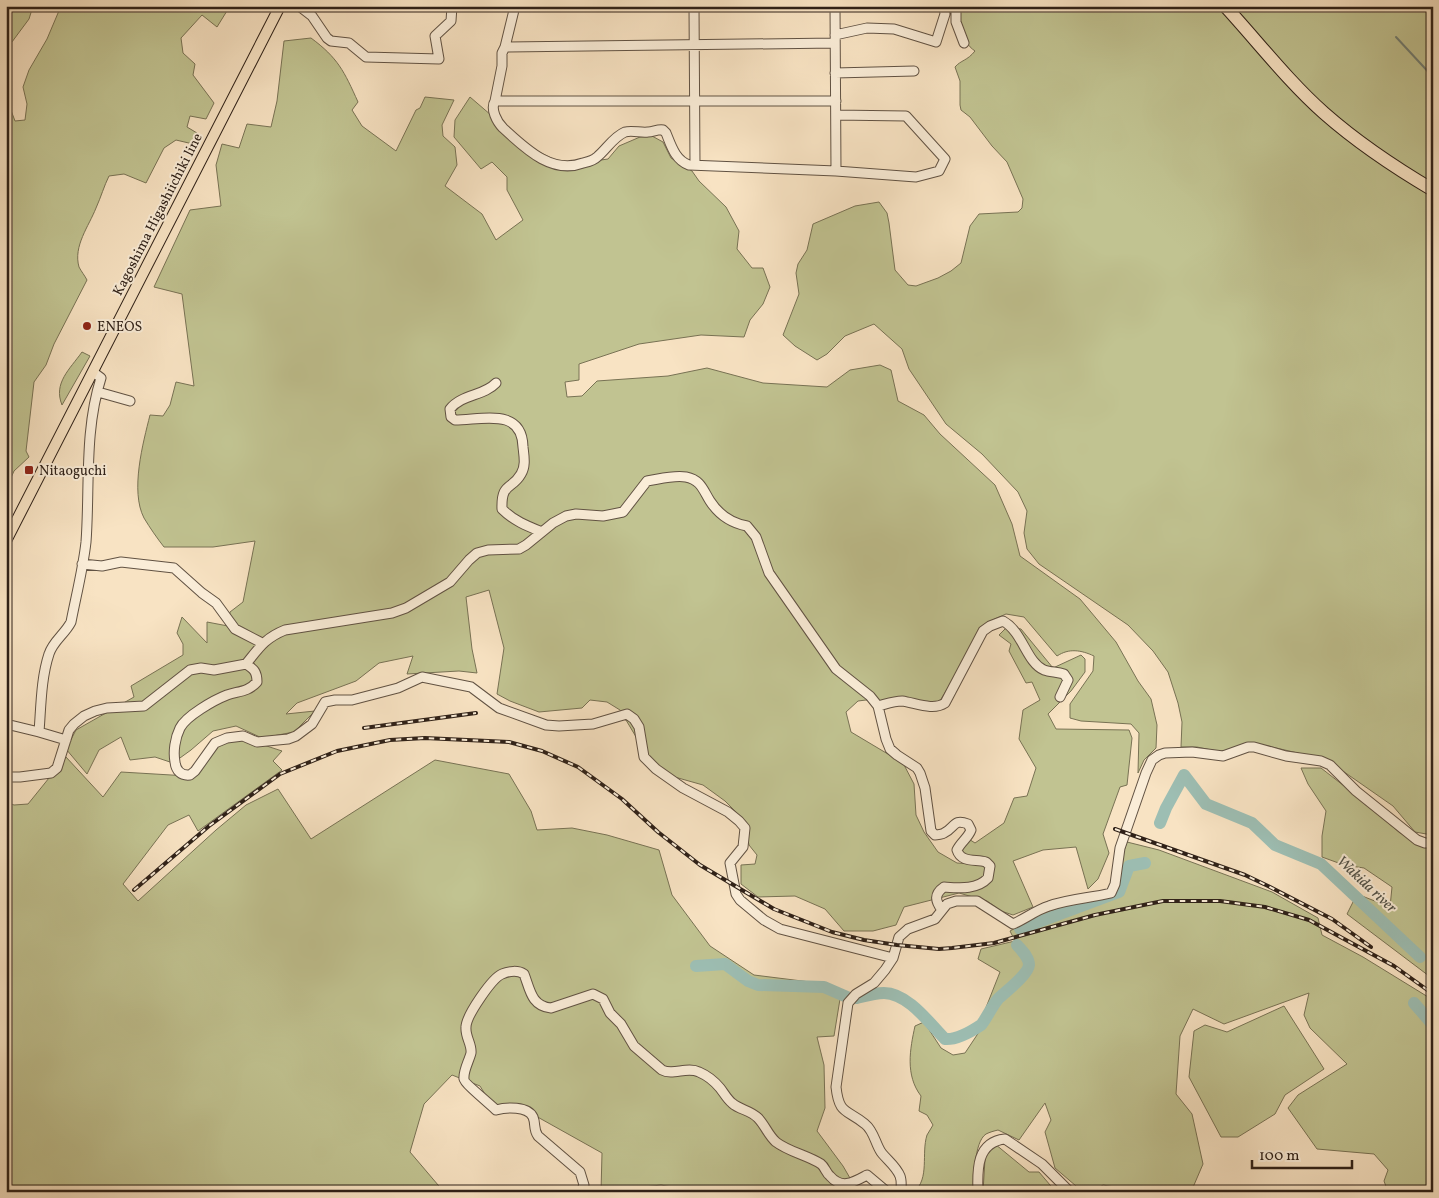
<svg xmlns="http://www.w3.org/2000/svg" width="1439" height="1198" viewBox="0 0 1439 1198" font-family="Vollkorn,serif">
<rect width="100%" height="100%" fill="#f8e3c3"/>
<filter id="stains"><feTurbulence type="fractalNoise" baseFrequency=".004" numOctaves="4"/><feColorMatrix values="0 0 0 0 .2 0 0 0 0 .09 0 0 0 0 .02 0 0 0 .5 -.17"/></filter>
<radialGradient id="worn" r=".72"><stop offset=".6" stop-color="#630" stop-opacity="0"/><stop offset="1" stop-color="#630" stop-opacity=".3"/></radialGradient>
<path fill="#c1c391" stroke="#787254" d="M6 6H33L29 19 6 50Z
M61 6H230L217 27 202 15 181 38 183 53 195 64 193 75 214 103 206 119 190 116 187 127 197 133 193 144 176 140 164 148 146 183 124 174 109 176C104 186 101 197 96 208 89 226 73 246 79 267 81 271 85 276 87 280L54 344 46 365 34 382 26 451 29 457 14 471 6 489V97L15 121 25 120 27 104 23 87 29 70 47 39Z
M959 6H1433L1432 835 1415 832 1393 806 1327 760 1268 746 1247 745 1232 751H1216L1197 747H1181L1182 722 1178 703 1168 672 1153 651 1128 625 1039 564 1027 549 1024 533 1027 511 1018 492 982 454 946 424 909 369 902 349 874 324 845 336 827 354 817 360 795 346 783 335 799 294 796 273 798 264 807 250 813 224 855 206 879 202 887 213 889 223 895 270 908 285 916 286 938 278 951 271 961 263 970 226 979 214 1018 212 1022 208 1023 199 1007 162 992 146 970 117 961 110 960 105V81L955 67C961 60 967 61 975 51 960 41 960 22 959 6Z
M311 38C338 58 344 71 358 102L352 110 362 126 396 151 416 110 420 108 425 97 454 100 442 125 443 136 455 147 457 165 445 186 482 214 496 240 523 220 507 190V177L492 162 481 169 454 137 455 120 470 97 527 146 557 161 580 163 608 159 619 146 640 137 652 136 663 142 671 158 692 171 699 181 726 207 739 231 737 249 752 268H763L770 287 763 304 750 320 744 337 701 335 639 344 579 364V380L565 382 567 397 582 396 597 381 668 376 707 368 763 383 827 387 850 370 880 365 891 370 898 401 924 415 940 434 995 485 1012 524 1020 556 1080 599 1116 642 1138 681 1151 699 1157 725 1156 748 1144 760 1138 773 1139 733 1131 724 1081 721 1070 718V704L1093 671 1094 656C1081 650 1069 648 1057 656L1024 617 1006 614 988 622 935 709 866 700 858 701 846 712 851 732 903 763 914 784 916 815 924 832 938 852 957 863 973 864 960 857 964 836 975 843 1004 823 1014 798 1027 796 1036 768 1019 739 1023 710 1040 700 1032 682 1026 683 1009 651 1011 644 999 635 1007 627 1021 629 1053 668 1081 655 1085 659V672L1071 691 1048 714 1056 729 1129 730 1132 738 1127 785 1120 787 1103 834 1109 853 1098 879 1088 889 1076 847 1043 850 1013 861 1033 907 1013 915 1001 911 987 901 959 893 904 907 896 925 873 931H844L825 909 795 896 758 897 741 884V865L755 864 757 855 749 845 744 820 725 801 703 785 657 772 620 710 607 702 590 700 582 708 539 712 510 701 497 694 504 648 489 590 466 597 472 649 477 673 459 671 407 674 413 656 379 663 356 681 297 703 286 714 315 711 294 732 262 738 236 726 213 731 191 750 173 763 155 757 130 760 121 737 99 750 87 774 66 749 76 730 134 697 131 686 183 655V644L177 633 182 617 207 643V622L228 626 230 612 243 602 255 541 213 547H164C157 538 150 528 144 518 130 491 143 443 150 415L163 416 170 405 176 382 194 386 182 294 154 287 190 210 221 206 216 165 222 144 239 148 247 124 271 127 277 101 284 41Z
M82 352 90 356 62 405C53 383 70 369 82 352Z
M239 737 282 751 273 761 282 770 198 831 189 815 168 825 123 884 138 901 216 830 246 805 278 789 311 839 435 760 509 774 531 811 537 830 572 828 607 835 659 850 672 895 710 946 754 975 826 984 840 999 834 1036 817 1037 824 1065 825 1108 817 1131 843 1166 854 1185 847 1192H698L661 1185 601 1192 602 1153 534 1115 491 1104 480 1086 452 1075 424 1104 410 1152 444 1192H6V802L14 805 28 804 66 757 103 797 121 772 188 776 211 750Z
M1301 768H1321L1357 796 1400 833 1425 844H1433V979L1347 914 1357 894 1390 907 1392 887 1364 868 1344 865 1322 857V836L1326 811 1308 784Z
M1127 842 1159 850 1272 892 1318 918 1322 935 1363 957 1433 1000V1192H1388L1384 1181 1388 1170 1374 1154 1317 1149 1288 1108 1298 1095 1347 1064 1310 1028 1304 1015 1309 993 1224 1024 1193 1009 1180 1036 1176 1094 1192 1114 1203 1164 1191 1192H1144L1103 1185 1092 1192H1083L1055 1168 1045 1132 1051 1120 1045 1103 1019 1140 998 1130C994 1131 990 1132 986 1134 974 1142 974 1178 974 1192H914C930 1178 921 1154 927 1135 929 1132 931 1128 933 1125L927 1115 919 1111 921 1096C905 1075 910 1049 915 1026L924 1022 941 1048 953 1055 965 1053 979 1032 985 1010 1000 972 978 959 981 949 1015 941 1010 931 1043 913 1109 894Z
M1284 1006 1324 1069 1285 1095 1275 1114 1238 1137H1221L1189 1077 1194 1031 1205 1025 1227 1032Z
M995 1144 1029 1172H1039L1056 1192H983L985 1159 988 1147Z"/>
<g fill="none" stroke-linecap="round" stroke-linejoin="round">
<path stroke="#717f75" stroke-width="2" d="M1396 37 1433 77"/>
<path stroke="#9dbeb3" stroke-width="12" d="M1160 823 1166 808 1184 775 1206 804 1252 823 1275 845 1321 864 1420 957
M1020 929 1119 892 1129 866 1145 863
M696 966 725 964 748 981 758 985 824 987 847 997
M857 998C865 996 875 993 884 993 908 993 930 1024 945 1039 956 1040 972 1031 981 1025 985 1021 992 1006 998 999 1005 992 1028 975 1029 965 1029 957 1022 951 1017 945
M1414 1003 1433 1025"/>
<g stroke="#615243" stroke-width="11">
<path id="minor" d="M299 6 312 16 327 38 331 41 349 43 366 57 439 59 435 36 451 21 452 6
M515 6 505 47 502 53V66L495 101C490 109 497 122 503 128 524 147 551 175 583 163 587 162 593 161 597 157 606 150 613 137 625 132 632 130 641 133 648 132 653 132 658 129 663 130L666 133C671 145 675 160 689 165L836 171 835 6
M694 6 695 165
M956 6V22L964 43
M835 35 867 28 894 29 936 42 945 14 944 6
M505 47 835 43
M835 73 914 71
M495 101H836
M836 115 906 116 945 159 939 171 916 177 836 171
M496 383C484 396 462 394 450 409L451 417 455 420C482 420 522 407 523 447 524 456 526 466 521 474 512 490 501 482 502 509 514 521 527 526 542 532
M98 392 130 401
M82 564 102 566 121 562 174 568 202 593 216 603 235 629 262 643
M246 664C254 669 257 672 257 682 248 692 239 691 227 695 214 700 186 716 180 728 175 738 173 752 175 762 176 771 181 776 190 775L195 771 215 743 227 738 243 736 257 742 288 739 296 736 312 724 325 702 335 700H352L398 688 422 677 471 687 499 708 546 725 559 726 593 724 627 714 634 719 639 727 644 757 656 769 683 788 728 812 739 821 745 828 743 847 730 863 736 894 740 900 764 920 780 929 893 958
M878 706C886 704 894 701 902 701 916 703 933 711 945 703L983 631 990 626 1003 621C1023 632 1026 662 1044 670 1050 672 1057 672 1064 674L1068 680 1060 697
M6 724 39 732
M66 740 39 732C41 707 41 678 49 654 53 641 65 634 71 622 76 596 83 569 86 542 90 488 84 431 101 378L93 372
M6 777H20L51 773 57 768 69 730 74 724 84 716 95 711 107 708 144 706 190 670 201 668 214 670 246 664C259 648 265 638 285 630L392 613 406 608 450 582 469 560 477 553 488 550 519 549 526 545 553 523 566 516 576 514 603 516 623 512 647 481C660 479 673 475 686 477 701 480 703 490 710 501 719 515 731 523 747 526L756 537 769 573 836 669 870 696 878 706 886 739 890 749 897 755 917 768 920 773 925 788 931 831 935 835C936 835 944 834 944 833 955 828 953 818 968 824L971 830C968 838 961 842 957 850 961 863 975 859 986 862L990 866 988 878C977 890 959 888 944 887 934 894 935 901 942 910
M581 1192 584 1185 580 1172 538 1136C533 1129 536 1124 533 1117 528 1106 506 1107 496 1110 491 1105 464 1083 464 1079 463 1071 469 1061 471 1053 472 1044 465 1037 466 1027 466 1016 492 978 502 974 509 971 518 970 524 974 530 989 531 1006 551 1008L593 994 603 999 610 1013 621 1024 634 1046 662 1070C673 1076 687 1066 699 1072 706 1075 715 1082 720 1088 724 1093 727 1099 732 1103 740 1110 750 1110 758 1118 765 1125 768 1135 776 1142 789 1152 807 1155 821 1164 825 1167 826 1173 830 1176 842 1190 854 1182 867 1175L886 1191
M901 1192C901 1187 902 1181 900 1176 896 1166 887 1160 881 1152 875 1143 874 1131 865 1124 847 1109 839 1115 836 1087L848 1003 856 994 874 983 885 970 893 958 899 937 908 929 935 919 947 904 956 901H977L1013 924C1025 919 1036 910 1049 906 1068 899 1091 898 1111 893L1115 884 1120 848 1146 773 1152 760 1159 755 1165 753 1192 752 1223 756 1248 747H1254L1286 756 1321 761 1330 765 1356 791 1417 840 1425 843H1433
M978 1192C977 1169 977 1142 1005 1139L1042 1164 1070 1192"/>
</g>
<g stroke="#2f2118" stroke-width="12">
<path id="major" d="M6 541 280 6"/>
</g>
<g stroke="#2f2118" stroke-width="14">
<path id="highway" d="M1225 6C1258 42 1288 81 1324 113 1358 143 1394 167 1433 190"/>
</g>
<use href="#minor" stroke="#faedd8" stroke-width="9"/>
<use href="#major" stroke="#f8e3c3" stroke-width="10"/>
<use href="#highway" stroke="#f8e3c3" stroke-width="12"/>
<g stroke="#2f2118" stroke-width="4">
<path id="rail" d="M364 728 476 713
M1115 829 1245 875 1268 886 1332 919 1371 947
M134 890 209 826 280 774 337 751 390 740 425 738 509 742 542 751 578 767 622 799 658 832 700 865 774 909 832 932 864 940 897 945 939 949 952 948 994 943 1095 915 1163 901H1220L1265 907 1309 920 1394 966 1433 994"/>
</g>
<use href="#rail" stroke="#faedd8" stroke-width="2" stroke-dasharray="5.5" stroke-linecap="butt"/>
</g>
<g fill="#8f2418" stroke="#faedd8" stroke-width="2">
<circle cx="87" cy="326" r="5"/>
<rect x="24" y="465" width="10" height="10" rx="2.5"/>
</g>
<g text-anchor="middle" stroke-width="4" stroke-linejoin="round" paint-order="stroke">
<g font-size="14" fill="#2f2118" stroke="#faedd8">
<text transform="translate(157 214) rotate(-63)" y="5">Kagoshima Higashiichiki line</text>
</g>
<g font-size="14" fill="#2f2118" stroke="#faedd8" text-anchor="start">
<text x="97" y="331">ENEOS</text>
<text x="39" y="475">Nitaoguchi</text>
</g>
<g font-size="15" font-style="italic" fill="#505046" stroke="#faedd8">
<text transform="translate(1367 884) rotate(43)" y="5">Wakida river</text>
</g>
</g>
<rect width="1439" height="1198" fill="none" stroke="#f8e3c3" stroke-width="25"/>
<rect x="8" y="8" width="1424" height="1183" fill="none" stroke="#2f2118" stroke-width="2.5"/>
<rect x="12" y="12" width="1414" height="1173" fill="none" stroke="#2f2118"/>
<path d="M1252 1160v8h100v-8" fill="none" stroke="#2f2118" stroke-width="2.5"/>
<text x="1259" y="1160" font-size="15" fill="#2f2118" stroke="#faedd8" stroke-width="4" paint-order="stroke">100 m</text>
<rect width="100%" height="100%" filter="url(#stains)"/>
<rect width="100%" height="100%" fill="url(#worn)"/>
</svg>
